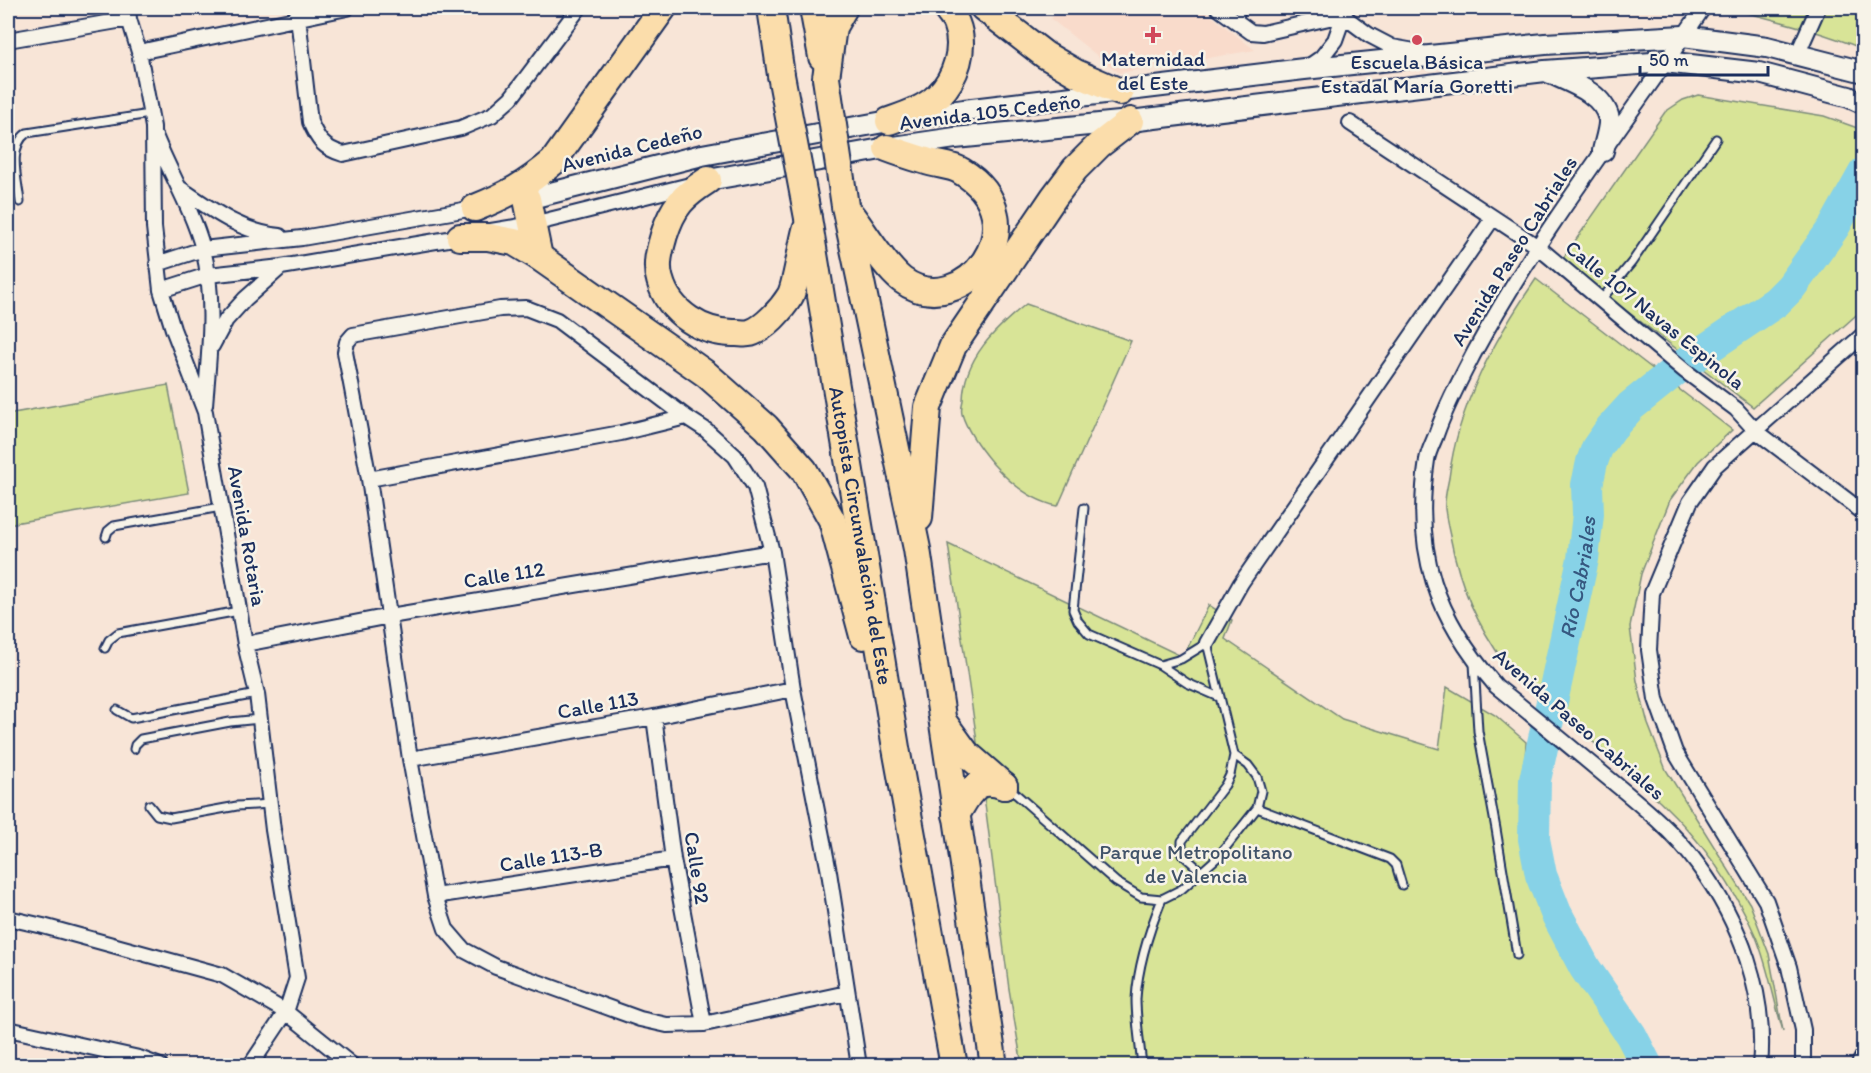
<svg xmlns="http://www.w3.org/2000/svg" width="1871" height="1073" viewBox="0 0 1871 1073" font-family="Itim,sans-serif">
<rect width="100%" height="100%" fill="#f8e5d7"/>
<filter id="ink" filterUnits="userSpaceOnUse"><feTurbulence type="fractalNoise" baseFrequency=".0167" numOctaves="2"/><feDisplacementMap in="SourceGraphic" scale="12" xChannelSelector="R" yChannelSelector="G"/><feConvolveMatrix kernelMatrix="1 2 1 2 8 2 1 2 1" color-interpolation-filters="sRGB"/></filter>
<g filter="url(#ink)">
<path fill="#f9dbcb" d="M1059 8H1201L1255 50 1119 73 1051 19Z"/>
<path fill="#d8e497" stroke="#7a8a7a" stroke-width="1.5" d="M1741 8H1863V49C1823 32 1782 22 1740 11Z
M1698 95 1824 116 1863 130V309L1753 407 1561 261 1665 112 1683 100Z
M1536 279 1732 430 1698 462 1670 500 1641 574 1630 627 1637 681 1648 724 1666 770 1750 904 1769 954 1783 1031C1774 1001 1768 966 1756 937 1734 886 1700 839 1660 801L1506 665C1476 623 1460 587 1450 536 1448 528 1446 518 1445 509 1444 499 1447 488 1449 478 1458 404 1495 339 1536 279Z
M1026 304 1131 341 1058 506C1032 501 1011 484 993 464 982 451 967 431 962 414 961 410 962 404 963 400 964 358 995 329 1026 304Z
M168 385 189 493 8 524V414Z
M948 544 1183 657 1209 605 1232 620 1225 639 1342 719 1439 749 1447 687 1495 715 1526 742 1525 763 1528 814 1535 863 1565 928 1609 1006 1651 1065H1022L1009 989 975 727Z"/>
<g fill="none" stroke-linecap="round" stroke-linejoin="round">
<path stroke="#87d2e7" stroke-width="32" id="s1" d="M1647 1066 1631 1035 1585 968 1556 913 1541 875 1534 839 1535 780 1583 559 1588 514 1587 485 1592 462 1597 448 1611 428 1631 406 1681 366 1776 302 1791 287 1834 227 1864 173"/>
<g stroke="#1b2f5e" stroke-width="11">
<path id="lane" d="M1237 23 1242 8
M20 202C18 181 7 147 27 133L150 114
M1601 300 1632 262 1716 139
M1084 508 1073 610 1078 621 1089 634 1160 665 1181 659 1207 643 1234 755 1230 775 1225 785 1182 841V854L1202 872
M106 537 108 531 114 526 221 507
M105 648 109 640 118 633 239 611
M1474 663 1478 731 1496 829 1517 955
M1160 665 1187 683 1219 697
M117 710 131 718 257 694
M134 749 135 745 141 739 230 722 260 719
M1009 788 1116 882 1141 897 1162 899 1182 889 1218 857 1257 808 1261 791 1257 777 1248 765 1234 755
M149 805 157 815 171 818 237 806 271 804
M1257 808 1390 859 1396 865 1402 885
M1142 1066C1140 1044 1136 1021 1136 999 1138 964 1149 931 1162 899"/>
</g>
<g stroke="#1b2f5e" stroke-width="18">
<path id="street" d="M128 8 129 19 139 52 153 127 154 227 161 290 173 329 205 412 245 644 257 694 273 830 297 978 286 1012 250 1066
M297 8 310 122C318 140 323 148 343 154L461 128 492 115 511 98 579 8
M1218 8 1251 32 1263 33 1342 15
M1703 8C1626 122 1540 231 1474 353 1460 380 1446 406 1436 435 1433 443 1428 452 1427 460 1413 553 1436 617 1496 686 1532 715 1567 744 1602 773 1636 801 1672 829 1698 865 1740 921 1767 994 1760 1066
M1342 15 1369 35 1392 47 1420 52
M8 40 129 19
M139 52 347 8
M1797 55 1818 8
M1308 67 1321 58 1335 40 1346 9
M1350 123 1538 247 1685 371 1736 409 1756 431 1864 513
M156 138C171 175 192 209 203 249 216 299 209 354 205 405
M181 189C211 209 242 233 280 236
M491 231 533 224 694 184
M157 264 203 249 302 238 480 207
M161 290 208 275 281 267 466 236
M212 346 226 320 245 299 281 267
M369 479 345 352 347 342 353 335 500 309 526 308 557 320 686 417
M1207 643 1241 583 1493 218
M245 644 390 616 772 552
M654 717 673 859 704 1024
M410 759 654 717 793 689
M435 896 673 859
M8 918 43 926 222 975 286 1012 353 1066
M847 993 704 1024 667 1025 640 1019 496 967 464 950 446 929 435 896 410 759 369 479 621 433 686 417 706 430 735 456 755 487 772 552 793 689 829 872 859 1066
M8 1029 139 1058 160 1066
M1803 1066V1030L1789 967 1766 901 1675 752 1656 699 1649 650 1652 593 1690 502 1715 466 1864 334
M1858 1066 1864 1054"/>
</g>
<g stroke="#1b2f5e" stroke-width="24">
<path id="secondary" d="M1548 72C1569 82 1603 92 1609 119 1610 127 1605 142 1603 151
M708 180 887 148 955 138 1130 121 1545 71 1665 62 1759 73 1849 97 1864 104
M527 199 702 155 889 121 964 110 1304 69 1545 44 1683 36 1767 47 1864 72"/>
</g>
<g stroke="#1b2f5e" stroke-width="30">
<g id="highway">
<path d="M771 8 781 75"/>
<path d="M813 8 822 57"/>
<path d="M984 8 1045 55 1076 73 1120 92"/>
<path d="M826 78 833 27 844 8"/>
<path d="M889 121C906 115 925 109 938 96 956 78 966 48 956 23 954 18 949 13 946 8"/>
<path d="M708 180C683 196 673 206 664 235 660 249 655 265 660 280 669 313 703 334 736 333 740 333 746 334 750 333 764 329 782 309 790 296 796 286 802 244 806 230"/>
<path d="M527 199 539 257"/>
<path d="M845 206 917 549 994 1066"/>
<path d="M475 208C507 195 526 185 553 162L663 8"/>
<path d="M851 215C865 233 884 266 902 280 963 325 1043 220 961 171 952 165 937 165 926 161 913 157 900 153 887 148"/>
<path id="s2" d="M808 218 896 748 954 1066"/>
<path d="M460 237H488L514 242 539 257 706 374 766 427 804 470 832 520 863 636"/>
<path d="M919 518 928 407 953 346 1054 197 1075 169 1099 145 1130 121"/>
<path d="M945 724 966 753 1004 786"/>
<path d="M956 815C969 794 975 775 1004 786"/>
</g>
</g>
<use href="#lane" stroke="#f7f3e8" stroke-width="7"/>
<use href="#street" stroke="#f7f3e8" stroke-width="14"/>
<use href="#secondary" stroke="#f7f3e8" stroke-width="20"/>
<use href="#highway" stroke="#fbddab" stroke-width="26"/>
<g stroke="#1b2f5e" stroke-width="30" stroke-linecap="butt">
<path id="highway-bridge" d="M781 75 808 218
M826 78 845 206"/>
</g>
<use href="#highway-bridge" stroke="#fbddab" stroke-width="26"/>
</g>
</g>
<g fill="#d1495b" stroke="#f7f3e8" stroke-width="2">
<path d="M1150 26h6v6h6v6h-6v6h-6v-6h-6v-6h6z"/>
<circle cx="1417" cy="40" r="6"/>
</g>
<g text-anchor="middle" stroke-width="5" stroke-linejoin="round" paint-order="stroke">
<g font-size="21" fill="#1b2f5e" stroke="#f7f3e8">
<text x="1153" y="66">Maternidad<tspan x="1153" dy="24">del Este</tspan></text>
<text x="1417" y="69">Escuela Básica<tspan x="1417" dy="24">Estadal María Goretti</tspan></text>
</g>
<g font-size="21" fill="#1b2f5e" stroke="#f7f3e8">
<text transform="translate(990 112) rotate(-7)" y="7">Avenida 105 Cedeño</text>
<text transform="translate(632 148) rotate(-14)" y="7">Avenida Cedeño</text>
<text transform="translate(1514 251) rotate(-58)" y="7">Avenida Paseo Cabriales</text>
<text transform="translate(1655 315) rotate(39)" y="7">Calle 107 Navas Espinola</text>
<text transform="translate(247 536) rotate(80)" y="7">Avenida Rotaria</text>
<text dy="7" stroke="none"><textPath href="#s2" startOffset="322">Autopista Circunvalación del Este</textPath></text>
<text transform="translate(504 575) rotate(-9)" y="7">Calle 112</text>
<text transform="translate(598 705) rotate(-10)" y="7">Calle 113</text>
<text transform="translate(1579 724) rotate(41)" y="7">Avenida Paseo Cabriales</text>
<text transform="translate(551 857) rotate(-9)" y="7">Calle 113-B</text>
<text transform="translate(697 868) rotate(81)" y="7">Calle 92</text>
</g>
<g font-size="21" fill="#415369" stroke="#f7f3e8">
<text x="1196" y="859">Parque Metropolitano<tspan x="1196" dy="24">de Valencia</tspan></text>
</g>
<g font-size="22" font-style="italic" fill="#365880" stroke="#f7f3e8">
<text dy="8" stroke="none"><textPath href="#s1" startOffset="522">Río Cabriales</textPath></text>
</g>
</g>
<rect width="1871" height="1073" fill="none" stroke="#f7f3e8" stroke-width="30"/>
<rect x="15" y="15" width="1841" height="1043" fill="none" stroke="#1b2f5e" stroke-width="2" filter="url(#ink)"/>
<path d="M1640 66v9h128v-9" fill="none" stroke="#1b2f5e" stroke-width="3"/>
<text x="1649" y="66" font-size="18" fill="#1b2f5e" stroke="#f7f3e8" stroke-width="4.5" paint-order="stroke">50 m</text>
</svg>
